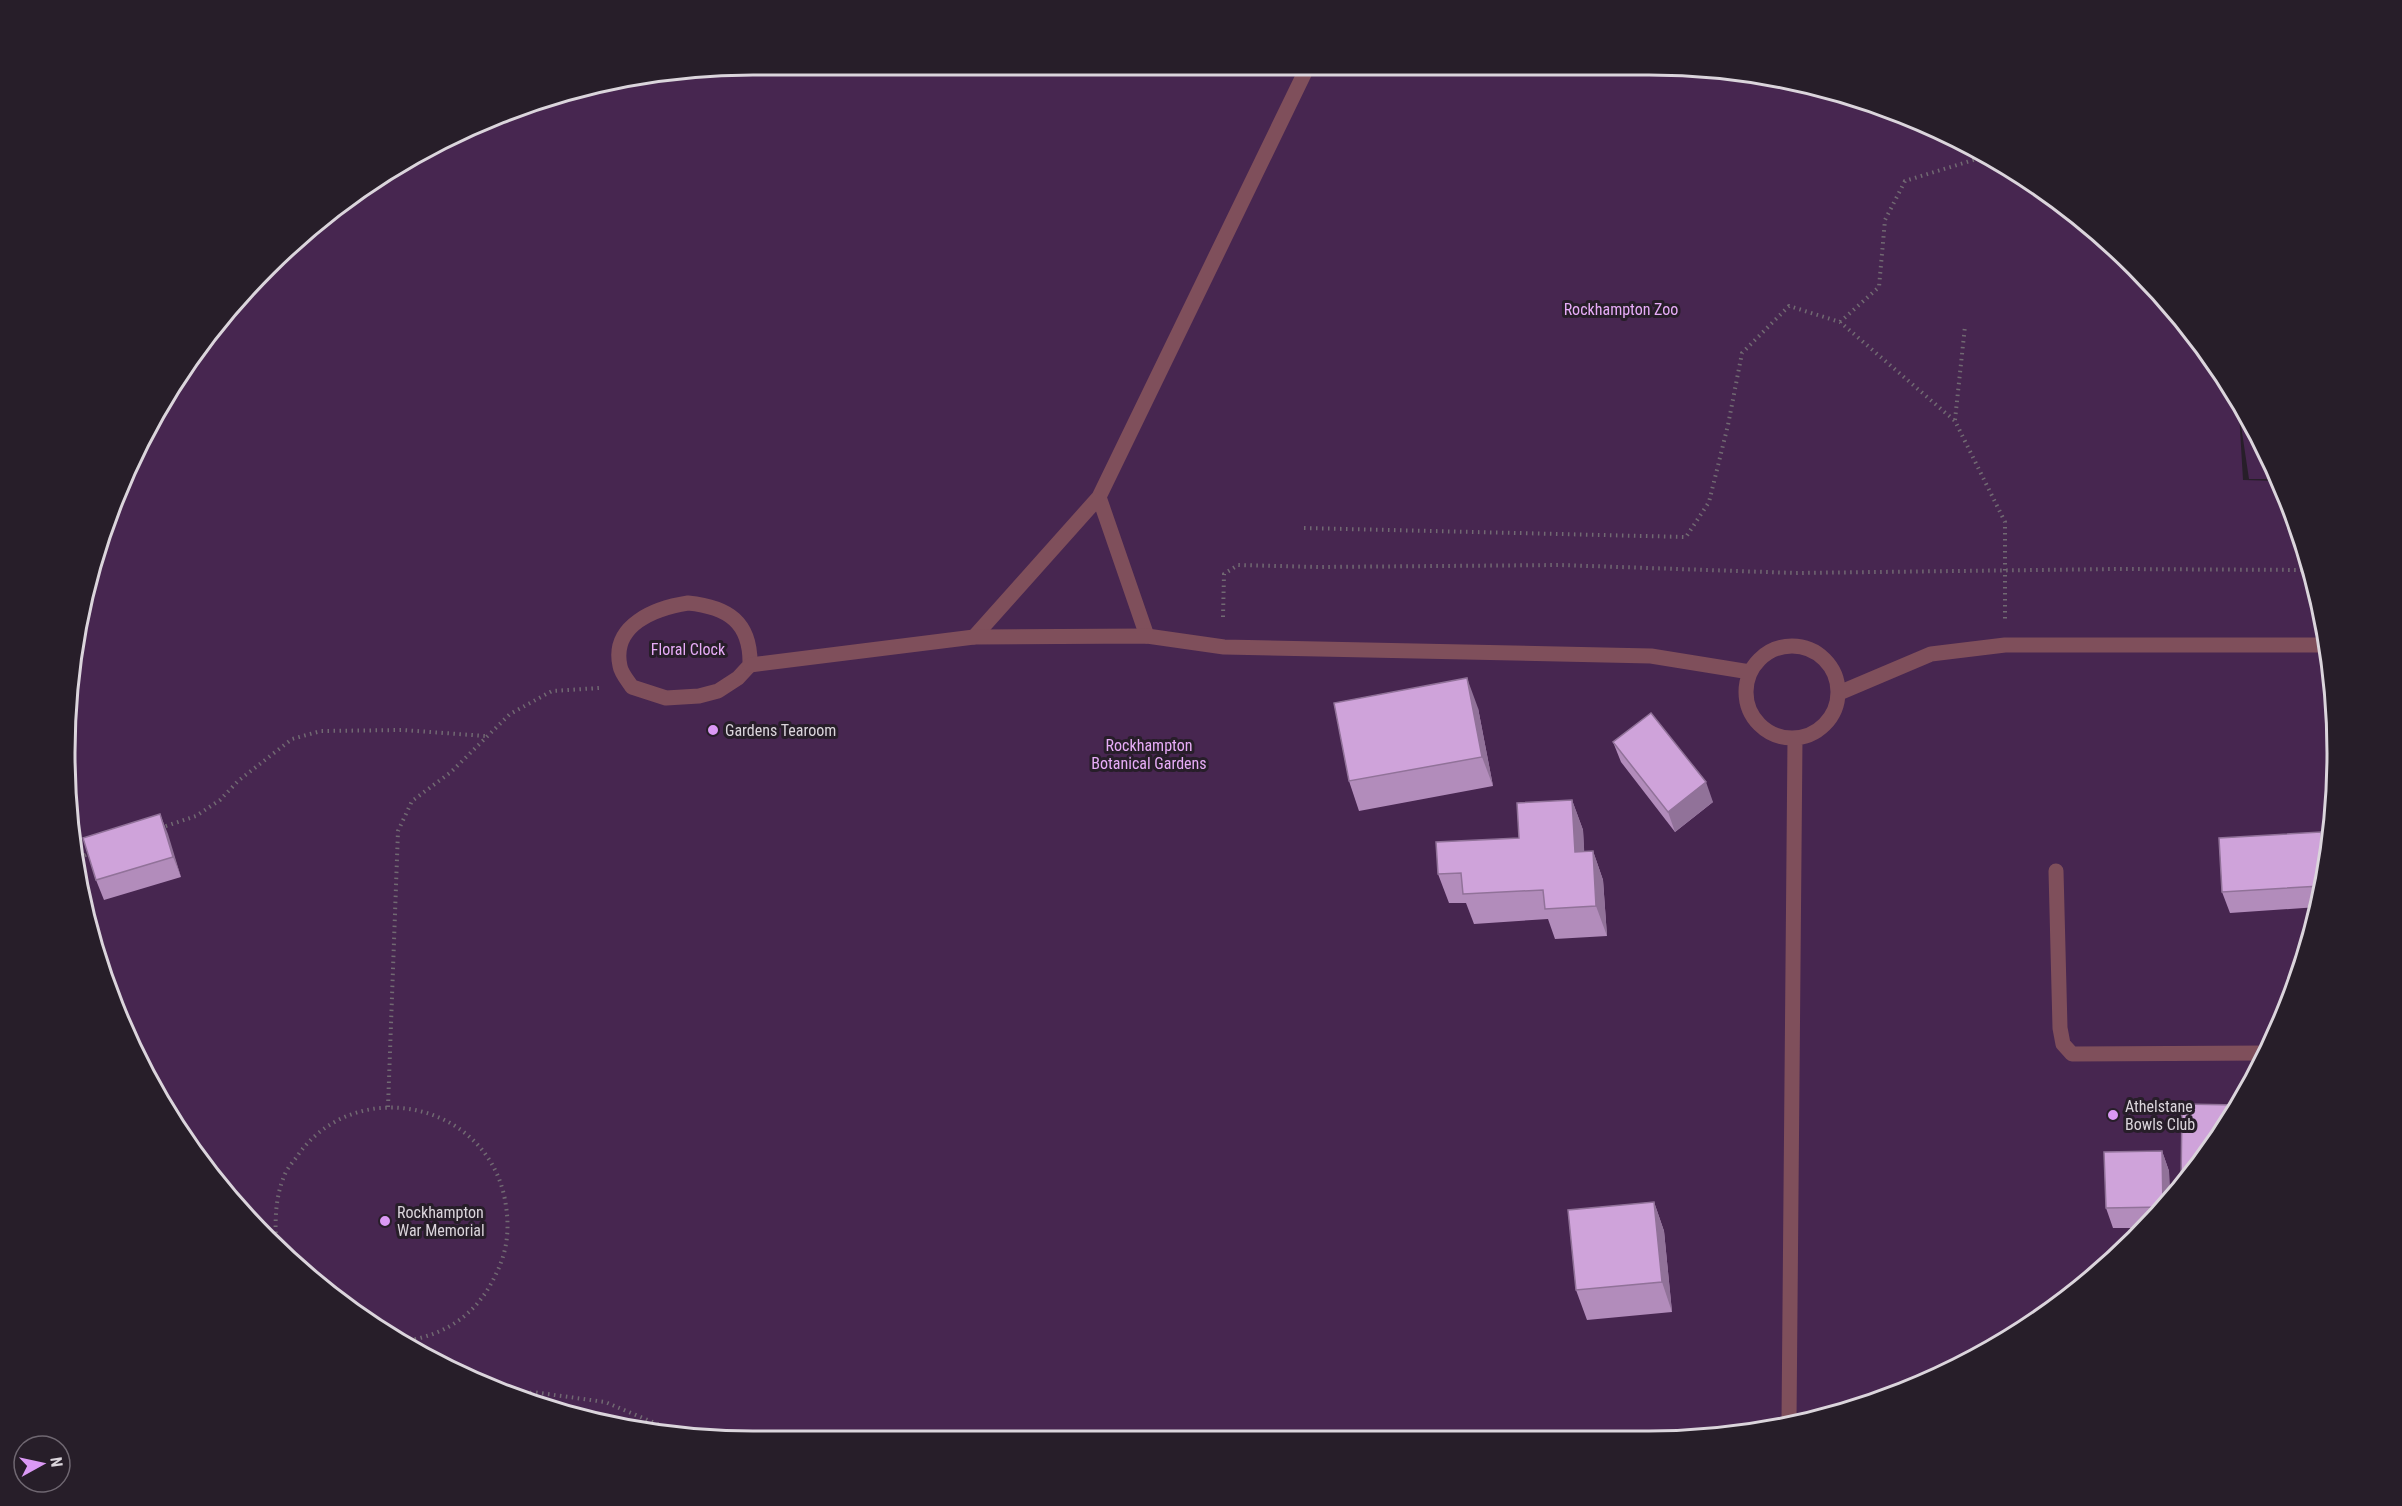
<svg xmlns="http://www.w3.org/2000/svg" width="2402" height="1506" viewBox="0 0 2402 1506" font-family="'Roboto Condensed',sans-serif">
<rect width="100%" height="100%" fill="#271e29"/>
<path fill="#472650" d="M663 70H1739L1913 117 2068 207 2167 299 2245 409 2277 479H2249L2239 412 2243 480 2278 481 2301 532 2332 663 2336 798 2314 932 2266 1058 2195 1172 2103 1271 1993 1349 1870 1405 1694 1440 663 1436 490 1389 334 1299 236 1207 180 1135 117 1017 88 932 70 843 66 708 101 531 157 409 207 334 266 266 370 181 532 101Z"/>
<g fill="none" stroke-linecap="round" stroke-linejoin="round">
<path stroke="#716972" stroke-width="4" stroke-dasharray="1.5 4.5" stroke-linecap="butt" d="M2026 188 2034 187
M1840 322 1879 287 1885 220 1905 181 1983 157
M1955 420 1965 326
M1304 528 1686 537 1709 502 1728 425 1742 353 1789 306 1840 322 1955 421 2005 522V619
M1223 617 1224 574 1238 565 1319 567 1560 565 1796 573 2117 569 2310 570
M160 828 196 816 220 800 238 781 292 739 321 731 403 730 485 736
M74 861 91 852
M388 1107 398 831 412 801 451 772 510 714 552 691 599 688
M276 1245C275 1220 275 1197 285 1174 288 1167 294 1161 298 1155 354 1076 482 1100 504 1195 510 1223 509 1248 496 1274 478 1313 448 1334 406 1341
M519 1397 533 1392 605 1402 681 1434 693 1436"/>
<path stroke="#7f4f5b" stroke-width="15" d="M1099 497 1147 636
M688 603C728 607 751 622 750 665L738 678 718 691 699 696 666 698 632 687C628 681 621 673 620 666 611 625 655 608 688 603Z
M974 637 1099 497 1306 70
M2056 871 2060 1028 2063 1044 2072 1054 2268 1053"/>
<path stroke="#7f4f5b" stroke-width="15" d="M1746 692a46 46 0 1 1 92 0a46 46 0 1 1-92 0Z
M750 665 974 637 1147 636 1224 647 1651 656 1750 672
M1839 693 1931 654 2005 645H2327
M1789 1421 1795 738"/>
</g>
<path fill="#b28cbb" d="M1478 708 1493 786 1359 811 1349 781Z
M1613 742 1713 802 1675 832 1621 762Z
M1572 800 1583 830 1584 852 1593 851 1603 880 1607 936 1555 939 1548 919 1474 924 1466 903H1449L1438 874 1519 838Z
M160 814 181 877 104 900 96 880Z
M2321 832 2327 850 2318 907 2230 913 2222 892Z
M2162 1151 2169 1171 2170 1199 2143 1228H2113L2106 1208Z
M1654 1202 1664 1231 1672 1312 1587 1320 1576 1290Z"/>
<path fill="#917299" d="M1467 678 1478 708 1493 786 1482 757Z
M1706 782 1713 802 1675 832 1668 812Z
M1572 800 1583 830 1586 882 1575 852Z
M160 814 168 834 181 877 173 857Z
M2321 832 2327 850 2324 873Z
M1593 851 1603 880 1607 936 1596 906Z
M2162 1151 2169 1171 2170 1199 2163 1206Z
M1654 1202 1664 1231 1672 1312 1662 1282Z"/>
<path fill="#cfa3da" stroke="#917299" stroke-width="1.5" d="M1467 678 1482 757 1349 781 1334 703Z
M1651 713 1706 782 1668 812 1613 742Z
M1572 800 1575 852 1593 851 1596 906 1545 909 1543 890 1463 894 1461 873 1438 874 1436 842 1519 838 1517 803Z
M160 814 173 857 96 880 83 838Z
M2321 832 2324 873 2321 886 2222 892 2219 838Z
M2182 1104 2237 1105 2195 1172 2181 1187Z
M2162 1151 2163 1207 2106 1208 2104 1152Z
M1654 1202 1662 1282 1576 1290 1568 1210Z"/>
<g fill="#db99f5" stroke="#271e29" stroke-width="2">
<circle cx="713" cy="730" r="6"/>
<circle cx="2113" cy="1115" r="6"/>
<circle cx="385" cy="1221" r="6"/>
</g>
<g text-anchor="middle" stroke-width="6" stroke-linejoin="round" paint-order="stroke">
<g font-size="16" fill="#e7acf7" stroke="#271e29">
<text x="1621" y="315">Rockhampton Zoo</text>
<text x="688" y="655">Floral Clock</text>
<text x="1149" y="751">Rockhampton<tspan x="1149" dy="18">Botanical Gardens</tspan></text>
</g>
<g font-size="16" fill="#dbd5dc" stroke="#271e29" text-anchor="start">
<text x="725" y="736">Gardens Tearoom</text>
<text x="2125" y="1112">Athelstane<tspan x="2125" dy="18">Bowls Club</tspan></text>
<text x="397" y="1218">Rockhampton<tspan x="397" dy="18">War Memorial</tspan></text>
</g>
</g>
<path d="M0 0H2402V1506H0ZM753 75H1649A678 678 0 0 1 2327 753V753A678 678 0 0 1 1649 1431H753A678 678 0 0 1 75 753V753A678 678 0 0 1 753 75Z" fill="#271e29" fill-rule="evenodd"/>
<path fill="none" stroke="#dbd5dc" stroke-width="3" d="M753 75H1649A678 678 0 0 1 2327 753V753A678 678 0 0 1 1649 1431H753A678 678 0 0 1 75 753V753A678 678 0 0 1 753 75Z"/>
<g transform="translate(42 1464) rotate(82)"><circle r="28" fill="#271e29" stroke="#6f6771" stroke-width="1.5"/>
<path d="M0-4.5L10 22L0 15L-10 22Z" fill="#db99f5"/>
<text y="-9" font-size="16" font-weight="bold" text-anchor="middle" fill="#dbd5dc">N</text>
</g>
</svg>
